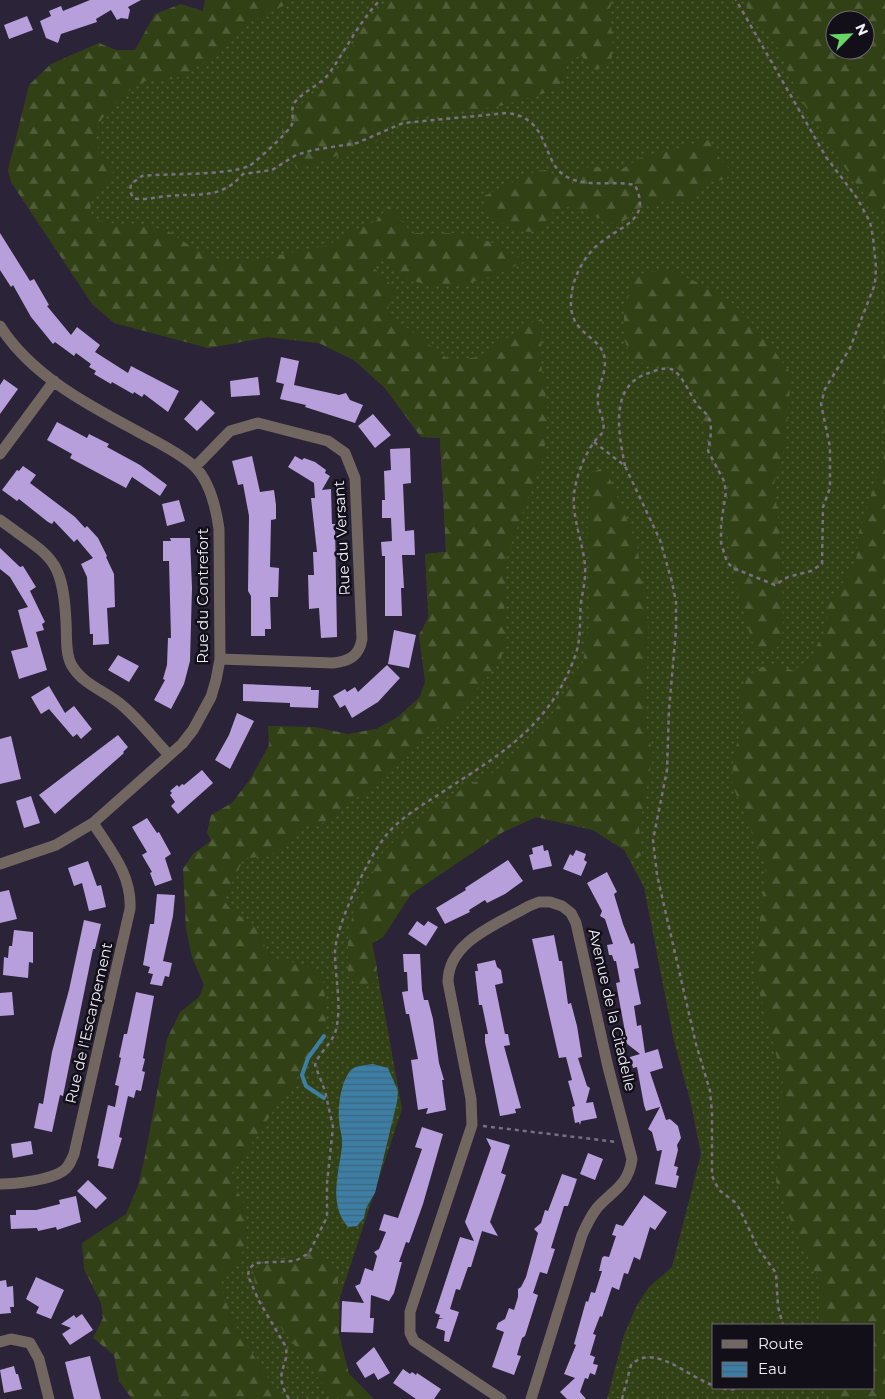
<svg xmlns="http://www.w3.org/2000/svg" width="885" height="1399" viewBox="0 0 885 1399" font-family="Montserrat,sans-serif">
<defs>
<pattern id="grass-dots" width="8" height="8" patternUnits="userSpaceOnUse" patternTransform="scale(1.25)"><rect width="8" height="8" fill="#324115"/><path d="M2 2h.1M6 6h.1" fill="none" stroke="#505d38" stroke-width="1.8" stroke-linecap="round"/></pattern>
<pattern id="forest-firs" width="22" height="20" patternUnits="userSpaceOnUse" patternTransform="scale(1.25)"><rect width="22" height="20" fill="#324115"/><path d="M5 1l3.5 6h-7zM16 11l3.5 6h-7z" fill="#505d38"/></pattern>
<pattern id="water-rules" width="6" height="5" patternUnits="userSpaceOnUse" patternTransform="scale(1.25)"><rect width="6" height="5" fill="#3c7ea4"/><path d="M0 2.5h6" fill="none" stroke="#42657c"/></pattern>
</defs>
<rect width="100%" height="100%" fill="#2b2338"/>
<path fill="url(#grass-dots)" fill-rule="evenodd" d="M230 0H885V1399H607L624 1335 637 1305 649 1287 672 1267 701 1154 691 1104 674 1041 644 887 624 850 593 830 536 817 503 832 411 894 383 937 372 943 402 1109 340 1297 339 1335 349 1374 373 1399H133L122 1227 141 1190 210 985 193 854 353 739 388 726 420 697 431 665 425 554 446 552 440 438 421 437 385 388 354 360 319 343 268 337 208 348 93 305 11 182 42 81 132 59ZM835 20H865V50H835ZM714 1325H874V1388H714Z"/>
<path fill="url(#forest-firs)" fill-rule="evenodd" d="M205 0H291C279 11 261 14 248 24 232 36 219 53 202 64 194 69 181 77 172 79 163 81 153 78 145 81 129 89 106 109 99 125 88 154 114 158 113 172 111 193 84 187 92 216L100 221 111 223 165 229 193 248 217 258 243 262 329 245 350 232 376 221 389 206 412 233H459L491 242 525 261C493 279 447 294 411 280 401 277 391 267 382 261L372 266 398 292 385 311 448 359C457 358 470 360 479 356 502 346 518 325 542 319L541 363 548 412 544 453 507 556 504 604 507 636 500 662 457 712 431 733 377 786 354 799 321 824 307 825C285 848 278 857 244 858L224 900C235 919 247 916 257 928 263 935 264 945 267 954L282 961 303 964 322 975 327 1013 323 1035 304 1062 293 1087 274 1110 230 1176 245 1206 247 1225 243 1251 235 1268 221 1276C224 1321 259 1360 281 1399H132L119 1381 114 1355 93 1338 103 1318 101 1303 84 1269 82 1243 126 1214 138 1186 145 1156 167 1039 180 1012 199 997 204 985 192 957 186 929 183 869 193 854 211 841 207 832 211 815 232 803 251 778 269 745 268 726 314 727 348 734 376 729 400 716 420 697 425 682 419 635 429 616 425 554 446 552 440 438 421 437 385 388 354 360 319 343 268 337 208 348 114 323 93 305 11 182 8 170 29 85 51 64 99 43 116 50H135L155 14 181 4 203 11Z
M391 0H613L609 10 613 44 611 62 597 70 588 67 582 56 570 59 558 89 500 106 425 116 391 123 375 143 297 169 283 148 282 125 308 97 342 72 360 30Z
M744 0H885V222L845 168 800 98 778 48 748 9ZM835 20H865V50H835Z
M709 140 717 155 732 172 726 179 707 183 691 200 680 203 670 199 634 210 627 219 616 225 571 206C566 208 557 209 553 213 546 219 545 226 537 230 521 237 494 222 486 207 485 204 485 199 484 196L536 171 545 170 575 187 581 168 597 167 617 172 640 158Z
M668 269C684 277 701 283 717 292 746 309 771 347 791 374L785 446 774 483 782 553 783 632 779 646 767 652 754 647 737 590 726 527 729 481 714 460 704 432 701 402 688 381 675 365C661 363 647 365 633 361L624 339V314L633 275Z
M885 328V438L880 386Z
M885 453V1399H833L829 1388H874V1325H821V1285L794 1229 776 1181 783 1080 754 972 766 867 732 784 733 757 744 720 739 697 748 675 762 667 780 666 794 671 812 655 827 626V605L856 564 858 535Z
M605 467 637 544 648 623 646 724 653 756 639 828 642 855 630 861 625 850 593 830 536 817 503 832 411 894 383 937 372 943 377 968 372 986 359 985 348 974V939L353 913 383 852 410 826 462 789 505 766 532 740 558 706 583 662 590 618 591 579 587 543 590 473Z
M308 1246 320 1251 338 1279 339 1335 349 1374 374 1399 335 1398C319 1381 306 1362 293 1343 276 1320 255 1300 253 1270 268 1261 282 1257 299 1256Z"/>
<path fill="url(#water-rules)" d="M373 1064 388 1068 398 1091 397 1102 375 1193 366 1208 364 1218 357 1226 348 1227C328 1204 339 1173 342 1146 343 1137 339 1127 339 1119 338 1105 341 1081 351 1070 357 1065 366 1065 373 1064Z"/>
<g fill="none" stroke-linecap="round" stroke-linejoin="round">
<path stroke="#3c7ea4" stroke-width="4" d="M324 1098 306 1086 302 1075 308 1058 324 1036"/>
</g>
<path fill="#b79fdc" d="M90 0H141L128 7 130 10 128 19 121 18 117 20 111 10 96 19 97 22 61 34 58 43 46 38 40 21 51 16 49 11 61 6 63 11Z
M27 16 33 30 9 39 4 25Z
M0 233 30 281 34 279 49 305 47 306 71 335 77 327 100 345 95 352 128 373 131 366 179 391 168 412 144 394 142 397 134 392 133 394 112 382 111 384 94 374 96 371 89 367 91 364 76 353 74 356 55 342 53 344 31 317 13 285 11 287 0 270Z
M281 357 299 361 294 385 339 395 346 393 350 400 363 405 355 423 305 407 306 405 280 399 284 384 276 382Z
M258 377 260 395 231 397 230 381Z
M4 379 18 389 0 414V385Z
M201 400 215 413 197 431 184 419Z
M373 414 391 435 375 448 358 426Z
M57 422 87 438 89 434 109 444 107 447 140 465 167 485 160 496 132 477 126 488 70 458 72 454 47 440Z
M410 448 411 483 403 484 405 531 414 530 415 555H402L404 588H401L402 616H385V556H382L381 542 392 541 391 518H382V500H385L384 471 391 470 390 449Z
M252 456 260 492 274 490 276 505V519L271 520 270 567 279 568 278 597H270L271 629H265V636H251V596L248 591 249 516 243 484 238 485 232 461Z
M295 456 302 460 304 458 315 462 326 470 325 473 330 476 322 490 331 489 332 524H335L337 637 321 638 319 608 309 609 308 575H314L313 552H317L311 498H315L314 483 288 467Z
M23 466 36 475 30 483 75 517 85 528 87 526 98 538 107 556 106 557 114 574 115 607 107 608 109 644 93 645V634H90L87 577 81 564 93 558 77 539 74 542 54 521 52 524 48 522 19 499 17 501 2 490 17 470 19 471Z
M179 500 185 521 167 526 162 504Z
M170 538H190L192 588 190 661 184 684 171 709 154 700 165 680 163 679 167 665 168 638H171L169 561H163V541H171Z
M0 548 20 567 23 566 36 587 30 591 45 622 42 624 44 630 36 632 47 670 19 679 11 651 28 647 18 610 28 607 10 577 0 569Z
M394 630 416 635 409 668 388 664Z
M118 655 139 666 129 682 108 670Z
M387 665 400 678 378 702 352 718 345 705 340 708 333 696 345 689 347 692 355 687 358 692Z
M243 684 311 687V690H319L318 708 290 707V703L243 701Z
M49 686 65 713 74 706 92 729 81 739 77 734 73 737 49 709 41 714 31 697Z
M237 713 254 721 230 769 215 760 229 735Z
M118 735 128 747 123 752 124 753 55 814 39 795Z
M11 736 21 779 0 784V739Z
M202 770 213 783 178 814 171 806 175 802 170 795 172 793 170 791 177 785 179 787 182 784 184 785Z
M31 796 40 823 24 828 16 801Z
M147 818 157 833 159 832 171 854 165 858 172 880 155 886 150 873 152 872 142 855 147 852 132 827Z
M543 845 544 851 548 850 552 866 533 870 529 855 533 854 532 848Z
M576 850 586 854 584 860 587 862 581 876 563 869 570 854 573 856Z
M508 860 523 881 505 894 487 903 485 900 469 910 470 912 445 924 436 908 466 890 465 888Z
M88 861 97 886 101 885 106 907 89 911 82 883 74 886 68 868Z
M607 872 617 892 614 894 623 924 631 944 634 943 639 968 634 969 641 1004 634 1006 637 1026 641 1025 645 1053 658 1049 663 1068 650 1072 666 1120 670 1119 678 1126 681 1138 677 1145 678 1150 674 1166 678 1167 676 1175 679 1176 676 1188 655 1184 662 1150 657 1151 652 1132 648 1129 660 1107 646 1111 644 1105 637 1067 633 1068 630 1057 640 1054 626 1043V1037L616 983 620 982 616 961H614L612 955H609L607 945 613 944 605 919 600 916 602 911 587 883Z
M9 890 17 919 0 923V892Z
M157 894 175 895 173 916 163 961 172 963 169 977 165 976 162 986 150 984 153 974 148 973 150 967 143 965 150 924H154Z
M84 920 101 924 95 949H93L63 1096 60 1095 52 1132 34 1128 39 1103 43 1104 52 1052 69 990Z
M417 921 424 926 428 921 438 927 426 946 408 934Z
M14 930 33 932V963L29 962 28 978 3 975 4 957 8 958 9 946H12Z
M554 935 559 961H562L568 1004 571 1003 577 1026 582 1057 578 1058 587 1086 590 1088 586 1103 593 1102 597 1118 581 1121 580 1125 579 1122 575 1123 572 1107 575 1106 568 1081 572 1080 566 1057 559 1058 532 939Z
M403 954H420L422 990 424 1000H428L433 1019 439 1063 444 1080H442L446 1110 426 1114 428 1108 418 1110 411 1060 418 1059 409 1014H406L402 992 408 991 407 972H404Z
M495 960 497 967 501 970 503 983 495 985 505 1034H508L510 1045 504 1046 521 1108 515 1109 516 1113 500 1116 485 1042V1034H488L482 1005H479L475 971H478L477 964Z
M12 992 14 1015 0 1016V993Z
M136 992 154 996 143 1058 145 1059 142 1071 145 1072 141 1091 136 1090 134 1098 128 1096 119 1137 122 1138 113 1169 98 1166 99 1159 97 1158 108 1105 115 1107 119 1086 115 1085 121 1058 119 1057 124 1034H127Z
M422 1127 443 1134 423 1204 409 1243 406 1242 399 1262H402L394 1293 389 1301 371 1295 370 1318H374L373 1333 341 1332 342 1301 364 1303 355 1286 360 1284 365 1268 373 1271 377 1256 374 1252 379 1249 386 1232 379 1230 384 1214 398 1218 422 1149 415 1147Z
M486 1138 510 1145 501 1173 506 1175 490 1222 498 1236 482 1231 471 1267H468L460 1290 456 1289 450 1309 459 1312 449 1342 444 1341 445 1331 436 1328 439 1319H444L439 1318 440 1315 435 1313 460 1237 474 1241 465 1222 491 1148Z
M31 1141 33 1154 13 1158 11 1144Z
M588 1153 603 1159 595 1180 580 1174Z
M562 1174 577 1179 568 1206H564L551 1248 555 1249 547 1274 540 1272 533 1293 538 1295 525 1336 522 1338 517 1355 521 1356 514 1375 492 1367 504 1332 496 1329 498 1323 505 1319 509 1308 514 1310 518 1297V1289L521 1287 526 1277 538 1233 534 1229 541 1223 545 1210 548 1211Z
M88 1180 107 1198 96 1209 77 1191Z
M644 1195 667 1212 655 1230 650 1227 640 1260 634 1257 628 1274 624 1273 619 1290 612 1287 602 1317 600 1316 593 1334 596 1335 590 1355 595 1357 593 1364 598 1365 595 1375 590 1373 588 1379 585 1378 580 1392 586 1399H567L560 1392 575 1378 564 1374 576 1345 574 1344 586 1301 588 1302 591 1292 595 1293 602 1271H599L602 1258 604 1256 609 1257 616 1236 612 1235 616 1224 623 1226Z
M76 1196 81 1222 57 1230 56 1227 38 1231 37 1228 11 1229 10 1215H16V1210H36L60 1204 59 1200Z
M36 1277 64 1290 51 1319 36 1313 39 1307 26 1299Z
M6 1280 7 1287 13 1286 14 1307H10L11 1313 0 1314V1281Z
M82 1314 93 1330 70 1345 62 1334 71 1328 61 1324 74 1315 76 1318Z
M374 1347 390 1373 378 1380 374 1373 365 1378 356 1363Z
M90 1356 101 1399H74L65 1362Z
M14 1366 16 1374H18L22 1389 4 1393 0 1370Z
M403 1369 410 1374 412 1372 416 1375 417 1373 441 1389 434 1399H416L393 1383Z"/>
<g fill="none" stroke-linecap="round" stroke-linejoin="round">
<path stroke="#777083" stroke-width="2.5" stroke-dasharray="4 4" stroke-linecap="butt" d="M594 442 625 466 660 540 672 582 676 602V630L669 710 667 770 653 840 657 875 696 1044 710 1091 712 1113V1176L719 1190 736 1203 740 1210 758 1248 776 1273 778 1307 783 1325
M625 466C619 435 608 385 649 373 655 371 664 367 671 369 683 374 690 396 698 406 703 411 708 414 710 421 712 431 710 441 708 451L724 481 726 492 721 524V543L727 562 733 568 775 585 788 577 811 571 822 564 823 507 830 488V447L821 404 825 389 850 348 875 284 876 267 873 237 870 222 857 198 826 157 736 0
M483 1126 617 1142
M289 1399C272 1371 289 1369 286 1347L259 1301 248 1276 249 1269 255 1263 295 1261 309 1253 327 1217V1183L333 1127 325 1091 315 1065C319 1052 332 1044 336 1030 342 1004 335 978 335 952 336 925 367 860 384 838 398 819 421 806 441 793 499 755 548 728 574 659 582 639 579 622 581 602 583 590 586 579 585 566 583 542 572 519 574 494 576 477 584 455 595 441 596 439 601 435 602 433 607 423 599 413 598 403 596 389 605 377 605 362 604 331 561 339 573 286 577 270 587 253 600 243 622 225 652 220 635 185 613 180 588 188 567 177 540 163 552 118 507 113L403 123 357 143 313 150 296 155 272 170 243 174C221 200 198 193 168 196 156 197 144 201 133 198L130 191 131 184 142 176C171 173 224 176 249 166 255 163 291 130 292 124 294 117 290 108 295 102 305 90 321 85 330 72 347 48 359 22 380 0
M622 1399 631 1365C660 1336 704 1399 740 1388"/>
<path stroke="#726760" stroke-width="11" d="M0 326C30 374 86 404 135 430 154 441 177 451 194 466 210 481 216 508 219 529L220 659 216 680 211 697 193 730 182 744 93 823 56 845 0 864
M0 454 54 381
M195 467 230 431 258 423 328 441 345 453 355 478 362 639C359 656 350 661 333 663L220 659
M0 520C50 557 63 556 66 622 67 636 65 652 71 664 83 686 107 691 124 707 140 721 154 739 169 755
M0 1184C16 1184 50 1180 63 1171 69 1167 71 1161 74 1154L130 909C132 875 111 851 93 823
M0 1342 11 1339 30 1343 39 1359 49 1399
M501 1399 414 1341 410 1333V1312L472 1125 471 1099 448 982C448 941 498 924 529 906L539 902H550L562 906 571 913 576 923 608 1067 632 1159C628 1186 613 1190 597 1208 590 1217 586 1226 582 1235L531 1399"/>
</g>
<g text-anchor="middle" stroke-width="5" stroke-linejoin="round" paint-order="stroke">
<g font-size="15" fill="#f2edfb" stroke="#120f18">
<text transform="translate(342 538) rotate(-93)" y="5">Rue du Versant</text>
<text transform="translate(203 596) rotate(-90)" y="5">Rue du Contrefort</text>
<text transform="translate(612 1010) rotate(77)" y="5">Avenue de la Citadelle</text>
<text transform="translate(89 1023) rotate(-77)" y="5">Rue de l'Escarpement</text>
</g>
</g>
<rect x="712" y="1324" width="162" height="65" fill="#120f18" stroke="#6c6873"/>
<rect x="722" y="1340" width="25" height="8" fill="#726760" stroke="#6c6873"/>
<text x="758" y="1349" font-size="15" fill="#f2edfb">Route</text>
<rect x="722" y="1362" width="25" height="15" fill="url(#water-rules)" stroke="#6c6873"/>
<text x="758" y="1374" font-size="15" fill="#f2edfb">Eau</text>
<g transform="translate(850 35) rotate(66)"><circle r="24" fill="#120f18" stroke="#6c6873"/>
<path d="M0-4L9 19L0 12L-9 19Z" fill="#68d465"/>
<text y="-8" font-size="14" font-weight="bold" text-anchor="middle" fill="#f2edfb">N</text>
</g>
</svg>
